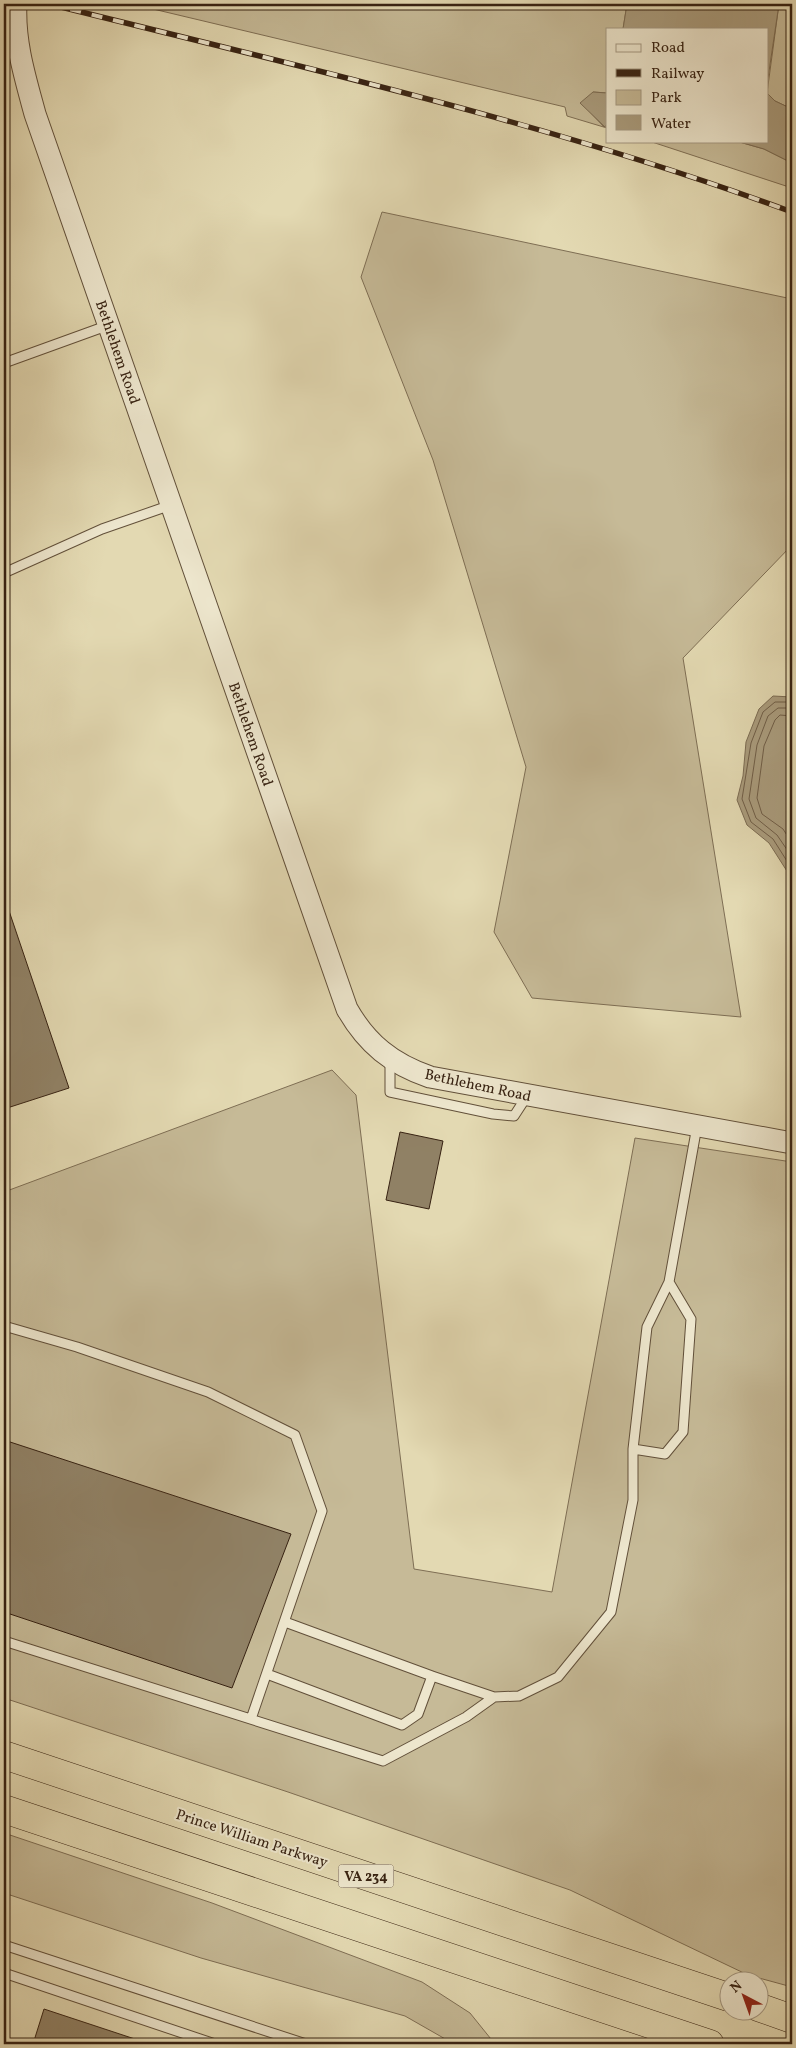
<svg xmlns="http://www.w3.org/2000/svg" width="796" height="2048" viewBox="0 0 796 2048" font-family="Vollkorn,serif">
<rect width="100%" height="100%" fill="#e3d9b2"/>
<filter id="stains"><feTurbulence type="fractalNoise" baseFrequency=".004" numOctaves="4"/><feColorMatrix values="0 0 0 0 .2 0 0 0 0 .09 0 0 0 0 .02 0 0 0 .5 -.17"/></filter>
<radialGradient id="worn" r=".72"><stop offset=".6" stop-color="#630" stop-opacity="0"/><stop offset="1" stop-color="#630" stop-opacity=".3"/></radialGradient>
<path fill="#c6ba97" stroke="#7e6e54" d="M132 4H627L623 29H607V93L593 92 589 111 604 127 607 124V128L567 116 565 107Z
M779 4H792V109L775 101 767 93Z
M649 141H736L764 149 792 163V188Z
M382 212 792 299V545L683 658 741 1017 532 998 494 932 526 767 433 460 361 277Z
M332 1070 356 1095 414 1569 552 1592 635 1138 792 1162V1987L748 1975 570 1890 288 1792 4 1698V1192Z
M4 1833 212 1903 422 1982 470 2013 495 2044H454L405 2016 201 1958 4 1893Z"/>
<path fill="#a99b7c" stroke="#7b6b52" d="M627 4H779L767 85V29H623Z
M593 92 607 93V124L605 127 580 103Z
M767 93 775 101 792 109V163L764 149 736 141H767Z
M773 696 792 697V879L769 843 747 825 737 800 743 776 746 742 759 709Z"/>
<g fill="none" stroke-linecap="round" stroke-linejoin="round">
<path stroke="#705e47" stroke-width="1" d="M792 702H775L763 712 751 743 742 799 751 822 773 839 792 869
M792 708H778L768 716 757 745 749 799 756 818 777 835 792 857
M792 716 780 715 775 720 764 746 757 798 762 814 783 829 792 843"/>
</g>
<path fill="#908165" stroke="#372212" d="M4 896 69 1088 4 1109Z
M400 1132 443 1141 429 1209 386 1200Z
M4 1440 291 1534 232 1688 4 1612Z
M44 2009 150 2044H33Z"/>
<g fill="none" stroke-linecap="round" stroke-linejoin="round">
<g stroke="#62503a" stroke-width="11">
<path id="service" d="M4 363 109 325
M4 573 102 529 171 505
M390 1059V1092L493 1114 514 1116 527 1096
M4 1326 77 1347 208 1392 295 1435 322 1511 251 1719
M633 1449 665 1454 683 1432 691 1319 669 1282
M4 1641 383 1761 466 1717 494 1697 519 1696 558 1677 611 1612 633 1500V1449L647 1327 669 1282 697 1126
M267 1674 402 1725 418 1714 432 1676 285 1622
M432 1676 494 1697
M4 1945 306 2044
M4 1973 215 2044"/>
</g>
<g stroke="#62503a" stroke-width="23">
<path id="tertiary" d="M16 4C14 42 25 77 35 114L347 1009C367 1044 392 1064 430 1077L792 1143"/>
</g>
<g stroke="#372212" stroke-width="29">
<path id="motorway" d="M4 1755 728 1997
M4 1809 710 2044
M758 2007 792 2019"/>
</g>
<use href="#service" stroke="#ede6cd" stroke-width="9"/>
<use href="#tertiary" stroke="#ede6cd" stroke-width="21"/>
<use href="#motorway" stroke="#e3d9b2" stroke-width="28"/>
<g stroke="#372212" stroke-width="5.5">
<path id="rail" d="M49 4C298 66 551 123 792 212"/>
</g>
<use href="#rail" stroke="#ede6cd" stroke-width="4" stroke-dasharray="11" stroke-linecap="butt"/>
</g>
<g text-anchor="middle" stroke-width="4" stroke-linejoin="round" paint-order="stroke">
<rect fill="#ede6cd" stroke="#6e5d4a" stroke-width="1" x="338.5" y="1864.5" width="55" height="23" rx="4"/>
<g font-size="14" font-weight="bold" fill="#372212">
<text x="366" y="1881">VA 234</text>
</g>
<g font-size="15" fill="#372212" stroke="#ede6cd">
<text transform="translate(118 352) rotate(71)" y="5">Bethlehem Road</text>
<text transform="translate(251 734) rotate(71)" y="5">Bethlehem Road</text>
<text transform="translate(478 1085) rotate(12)" y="5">Bethlehem Road</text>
<text transform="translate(252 1838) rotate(18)" y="5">Prince William Parkway</text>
</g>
</g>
<rect width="796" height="2048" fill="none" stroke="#e3d9b2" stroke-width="20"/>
<rect x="5" y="5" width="786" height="2038" fill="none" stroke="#372212" stroke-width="2.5"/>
<rect x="10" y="10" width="776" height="2028" fill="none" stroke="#372212"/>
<rect x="606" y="28" width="162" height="115" fill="#ede6cd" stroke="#a49882"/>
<rect x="616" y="44" width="25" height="8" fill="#ede6cd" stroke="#a49882"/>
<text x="651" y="52" font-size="15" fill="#372212">Road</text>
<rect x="616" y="69" width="25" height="8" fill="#372212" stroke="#a49882"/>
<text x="651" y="78" font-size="15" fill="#372212">Railway</text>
<rect x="616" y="90" width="25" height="15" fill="#c6ba97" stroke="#a49882"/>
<text x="651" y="102" font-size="15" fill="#372212">Park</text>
<rect x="616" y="115" width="25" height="15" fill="#a99b7c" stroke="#a49882"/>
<text x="651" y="128" font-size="15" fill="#372212">Water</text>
<g transform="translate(744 1996) rotate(319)"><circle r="24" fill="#ede6cd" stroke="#a49882"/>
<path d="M0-4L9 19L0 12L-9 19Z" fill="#8f2418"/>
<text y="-8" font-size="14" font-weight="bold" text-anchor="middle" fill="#372212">N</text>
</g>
<rect width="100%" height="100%" filter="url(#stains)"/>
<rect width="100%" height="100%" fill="url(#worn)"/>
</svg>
